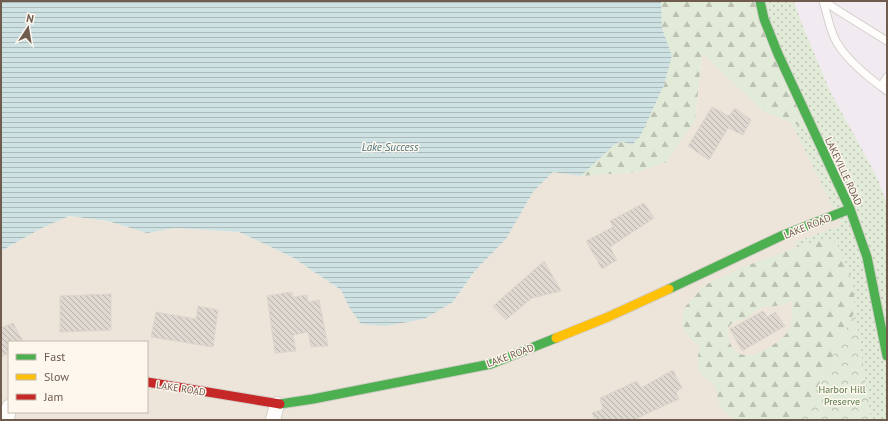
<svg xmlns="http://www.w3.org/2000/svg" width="888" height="421" viewBox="0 0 888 421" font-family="'PT Sans',sans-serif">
<defs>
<pattern id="grass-dots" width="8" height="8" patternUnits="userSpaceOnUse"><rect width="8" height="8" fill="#e2ebd8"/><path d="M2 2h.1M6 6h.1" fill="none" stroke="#bcc1b2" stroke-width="1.8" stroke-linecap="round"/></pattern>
<pattern id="forest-firs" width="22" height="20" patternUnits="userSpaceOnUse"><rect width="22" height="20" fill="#e2ebd8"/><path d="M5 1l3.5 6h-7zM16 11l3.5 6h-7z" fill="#bcc1b2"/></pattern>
<pattern id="park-crowns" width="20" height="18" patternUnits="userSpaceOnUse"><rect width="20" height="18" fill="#e2ebd8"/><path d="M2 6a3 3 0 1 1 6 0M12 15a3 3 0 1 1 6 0" fill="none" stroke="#bcc1b2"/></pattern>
<pattern id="water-rules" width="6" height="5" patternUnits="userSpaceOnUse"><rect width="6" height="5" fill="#cee2e3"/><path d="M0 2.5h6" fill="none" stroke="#acbaba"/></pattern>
<pattern id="building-back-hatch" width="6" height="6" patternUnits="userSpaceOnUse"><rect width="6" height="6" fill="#ded8d1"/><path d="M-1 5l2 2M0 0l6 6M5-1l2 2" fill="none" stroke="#b8b2ac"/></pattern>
</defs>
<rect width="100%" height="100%" fill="#f5f2eb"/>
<path fill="#ede5da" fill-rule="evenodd" d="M702 53 764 112 791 122 843 225 887 420H1V251L42 228 68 216 108 221 147 233 175 228 239 232 292 257 341 290 349 307 453 302 474 272 506 239 533 192 553 172 581 176 638 172 695 121ZM9 342H147V412H9Z"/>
<path fill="#f2eaf1" d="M761 1H887V350L874 280Z"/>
<path fill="url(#grass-dots)" d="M761 1H794L801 22 830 91 877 177 887 204V420H792L798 248 795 242 842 225 791 122 813 131Z"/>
<path fill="url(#forest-firs)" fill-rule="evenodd" d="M661 1H759L811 130 764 112 702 53 695 121 666 162 638 172 581 176 613 146 621 141 632 145 640 137 664 85 672 56 662 28Z
M821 239 834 241 838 245 846 268 853 282 855 311 871 420H735L720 407 715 385C699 376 693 364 701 347L691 339 683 329 682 322 685 307 705 285 746 266ZM793 301C792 311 793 326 786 334 775 346 744 367 732 347 730 343 728 340 728 335 728 331 728 327 731 324 735 320 740 320 745 318 751 315 757 310 763 307 767 306 771 307 775 306 781 306 787 302 793 301Z"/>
<path fill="url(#park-crowns)" d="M855 311 871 420H801Z"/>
<path fill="url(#water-rules)" d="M1 1H661L662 28 672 56 664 85 640 137 632 145 621 141 613 146 581 176 553 172 533 192 506 239 474 272 453 302 424 319 385 326 361 324 349 307 341 290 292 257 239 232 175 228 147 233 108 221 69 216 42 228 1 251Z"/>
<path fill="url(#building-back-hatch)" stroke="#ddd6ce" d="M712 107 729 116 735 108 751 120 743 135 728 128 709 160 688 146Z
M644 203 654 218 610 247 617 260 602 269 586 241 613 227 610 221Z
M544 261 561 291 532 298 506 320 493 306Z
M292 292 293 297 307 295 308 302 319 300 328 346 311 347 308 332 293 335 296 351 275 353 267 296Z
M111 294V330L60 332V296Z
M198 306 218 310 213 347 151 337 156 312 196 319Z
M763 311 767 317 775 312 785 326 742 351 730 329Z
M13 323 23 342H9V353L1 357V328Z
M673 370 682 388 676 392 679 399 633 420H595L592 413 603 409 600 398 637 381 641 388Z"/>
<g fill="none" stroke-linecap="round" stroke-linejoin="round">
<g stroke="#d4cfca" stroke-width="9">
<path id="lane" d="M823 1C827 13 829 26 834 37 843 58 869 78 887 91
M825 1 834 8 887 41
M881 86 887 77"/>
</g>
<g stroke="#d4cfca" stroke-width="16">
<path id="street" d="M7 420 9 407
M273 420 277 404"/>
</g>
<g stroke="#d4cec8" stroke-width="11">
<path id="fast" d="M760 1 764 19 778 54 850 209 867 257 887 356
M669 289 781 236 850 209
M280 404 313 399 491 364 556 338"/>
</g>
<g stroke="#d4cec8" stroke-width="11">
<path id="slow" d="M556 338 608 317 669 289"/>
</g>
<g stroke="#d4cec8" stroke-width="11">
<path id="jam" d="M147 382 280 404"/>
</g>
<use href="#lane" stroke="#fefdfc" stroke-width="7"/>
<use href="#street" stroke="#fefdfc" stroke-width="14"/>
<use href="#fast" stroke="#4caf50" stroke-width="9"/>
<use href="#slow" stroke="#ffc107" stroke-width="9"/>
<use href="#jam" stroke="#c62828" stroke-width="9"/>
</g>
<g text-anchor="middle" stroke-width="3" stroke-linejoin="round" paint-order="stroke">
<g font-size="10" fill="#705b4f" stroke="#fdf7ed">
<text transform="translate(844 171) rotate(65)" y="4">LAKEVILLE ROAD</text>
<text transform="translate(807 226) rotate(-22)" y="4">LAKE ROAD</text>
<text transform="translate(510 355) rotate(-20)" y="4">LAKE ROAD</text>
<text transform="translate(181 388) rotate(9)" y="4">LAKE ROAD</text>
</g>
<g font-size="10" fill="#587a4c" stroke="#fdf7ed">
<text x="842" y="393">Harbor Hill<tspan x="842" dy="12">Preserve</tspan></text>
</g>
<g font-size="11" font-style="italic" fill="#4c7680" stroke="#fdf7ed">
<text x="390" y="151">Lake Success</text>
</g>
</g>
<rect width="888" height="421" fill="none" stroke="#705b4f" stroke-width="4"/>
<rect x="8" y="341" width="140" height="72" fill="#fdf7ed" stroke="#c5b9ae"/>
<rect x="16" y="354" width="20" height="6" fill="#4caf50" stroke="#c5b9ae"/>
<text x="44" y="361" font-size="12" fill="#705b4f">Fast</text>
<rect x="16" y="374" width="20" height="6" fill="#ffc107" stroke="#c5b9ae"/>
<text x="44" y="381" font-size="12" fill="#705b4f">Slow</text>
<rect x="16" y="394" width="20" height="6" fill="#c62828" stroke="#c5b9ae"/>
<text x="44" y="401" font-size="12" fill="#705b4f">Jam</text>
<g transform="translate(28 28) rotate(12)" stroke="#fdf7ed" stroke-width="3" paint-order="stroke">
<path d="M0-3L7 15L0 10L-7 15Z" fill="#705b4f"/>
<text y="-6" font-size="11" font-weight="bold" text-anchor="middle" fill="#705b4f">N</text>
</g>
</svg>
